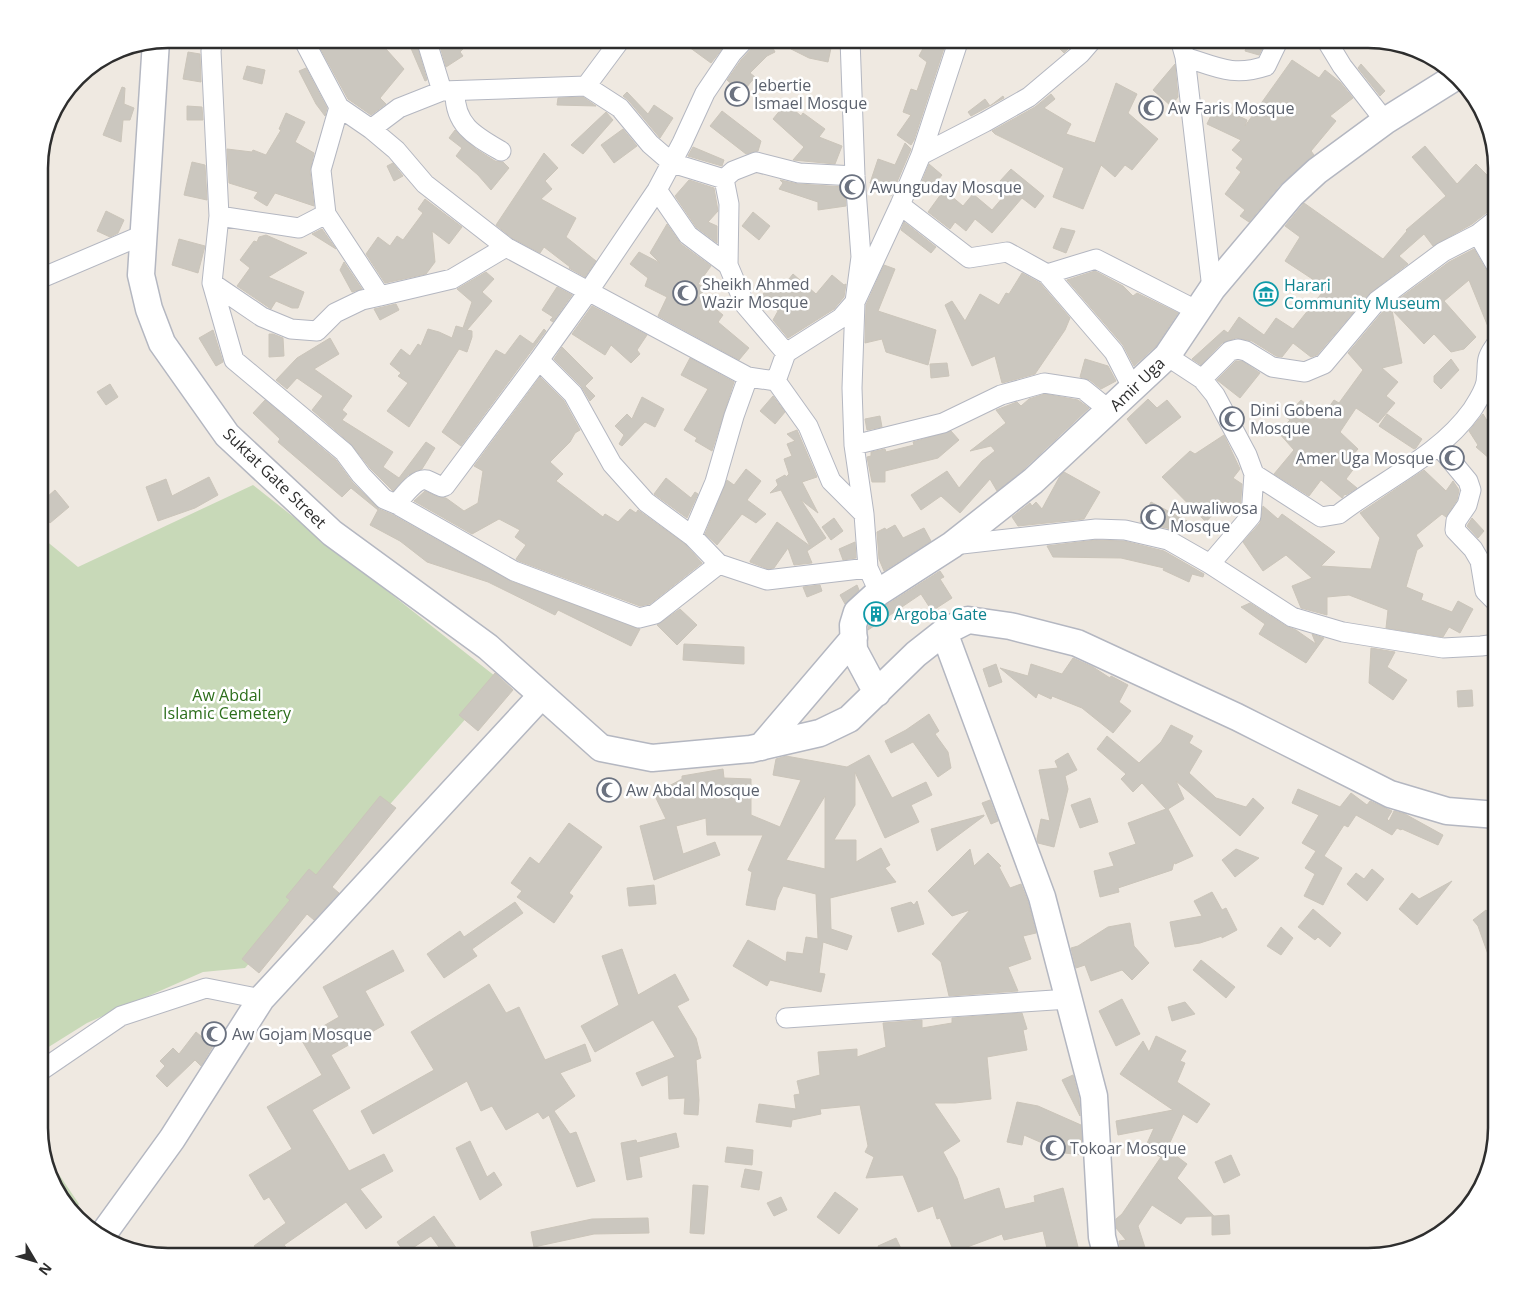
<svg xmlns="http://www.w3.org/2000/svg" width="1536" height="1296" viewBox="0 0 1536 1296" font-family="'Open Sans',sans-serif">
<rect width="100%" height="100%" fill="#efe9e1"/>
<path fill="#c8d9b8" d="M253 485 500 680 245 968 203 972 87 1023 39 1053V535L78 567Z
M43 1151 79 1204 73 1213 52 1185Z"/>
<path fill="#cbc7bf" stroke="#cbc5ba" fill-rule="evenodd" d="M324 39H377L404 69 380 98 386 104 371 115 348 99 319 46Z
M407 39H415L427 80 425 81Z
M438 39H473L460 52 463 56 446 67Z
M678 39H730L711 63Z
M756 39H768L775 52 767 56 750 73 755 77 742 93 727 80 741 60 753 47Z
M796 39H807L822 47 831 48 828 62 809 58 791 49Z
M928 39H947L914 140 911 145 897 135 911 115 903 112 911 89 917 91 927 62 919 56Z
M1050 39H1078L1064 53Z
M1249 39H1259L1266 41 1259 55 1245 51Z
M188 52 200 54 201 82 183 79Z
M1292 60 1319 78 1325 70 1340 82 1353 98 1330 116 1336 121 1311 151 1314 155 1281 184 1249 222 1240 216 1245 210 1225 194 1241 172 1236 168 1243 159 1232 150 1241 140 1207 124 1216 105 1247 120 1245 126Z
M1175 64 1178 97 1171 106 1153 90Z
M1361 64 1385 91 1380 96 1358 68Z
M247 66 265 70 262 84 243 79Z
M306 68 327 108 325 116 316 104 299 71Z
M1116 83 1137 94 1128 113 1158 139 1132 170 1125 165 1115 177 1101 165 1083 209 1053 197 1064 168 995 134 992 131 1035 107 1051 94 1055 99 1044 108 1071 124 1066 134 1095 143Z
M122 87 125 88 124 104 134 108 130 120H123L121 142 103 135Z
M627 92 648 114 654 105 673 118 660 138 629 101 623 96Z
M1003 96 1004 98 971 116 968 112 985 99 990 106Z
M583 97 596 106 557 105 558 98Z
M786 103 801 116 803 113 825 129 819 137 842 146 835 164 793 160 804 147 773 119Z
M187 106 202 107 203 120H187Z
M722 111 761 141 758 151 746 154 710 126Z
M606 112 613 120 583 154 571 145Z
M286 113 305 122 295 142 314 153 310 171 314 206 275 193 267 206 254 198 258 192 229 183 227 149 252 152 253 150 266 155 281 130 279 129Z
M623 129 637 146 614 163 601 145Z
M455 130 476 149 495 161 503 162 509 168 491 190 478 175 456 156 462 148 449 138Z
M905 143 911 149 891 196 870 183 878 159 895 165Z
M1425 146 1457 184 1476 164 1497 185V208L1490 210 1472 224 1433 246 1424 234 1399 256 1408 264 1369 294 1317 355 1311 357 1293 343 1282 357 1276 356 1252 341 1236 338 1222 343 1201 365 1192 359 1224 330 1228 333 1239 317 1264 335 1276 318 1293 329 1326 288 1285 261 1300 237 1285 226 1304 203 1383 259 1407 231 1406 230 1446 196 1412 157Z
M693 147 724 160 722 166 688 156Z
M544 153 558 168 545 181 552 189 541 199 576 218 566 237 596 261 585 277 569 268 570 267 544 247 540 253 512 238 496 225Z
M192 162 205 165 207 200 184 195Z
M393 163 403 176 394 181 387 166Z
M929 164 942 175 929 191 921 184Z
M1011 169 1044 196 1035 208 1022 198 992 233 975 219 966 231 955 222 950 229 928 212 944 190 963 206 973 194 992 210 1010 189 1000 181Z
M689 180 714 188 718 211 708 222 717 226V243L696 227 675 196Z
M780 180 798 184 845 187 846 206 818 210V202L779 189 783 183Z
M425 199 462 227 449 244 432 231 435 262 426 274 385 283 366 254 378 237 390 246 397 236 403 240 423 213 418 209Z
M106 211 124 220 118 233 110 237 97 231Z
M753 212 770 226 759 240 742 226Z
M904 222 936 247 931 253 901 230Z
M667 224 681 244 711 266 698 284 705 288 700 296 723 315 718 322 749 348 739 360 658 316 667 297 645 286 648 278 630 264 639 252 660 263 650 253Z
M1061 228 1075 231 1066 253 1053 248Z
M322 229 336 249 312 234Z
M266 235 307 253 268 277 304 292 298 308H292L276 301 271 309 237 286 250 268 240 260 254 241 257 242 259 237Z
M179 239 205 246 198 273 172 265Z
M1474 249 1488 273 1492 277 1497 278V332L1491 334 1469 280 1444 301 1476 337 1464 349 1451 352 1434 334 1424 344 1392 310 1402 363 1382 368 1398 382 1386 396 1395 403 1378 423 1356 408 1340 432 1358 449 1351 457 1358 463 1346 479 1357 488 1346 495 1345 494 1342 498 1321 480 1309 496 1274 474 1294 450 1278 432 1290 420 1286 417 1301 400 1322 417 1334 400 1339 403 1363 370 1348 353 1385 309 1449 262Z
M344 262 362 289 352 292 340 270Z
M884 265 895 269 878 311 936 330 928 365 886 352 882 339 865 343 866 305Z
M1095 271 1123 286 1133 296 1137 293 1178 313 1156 346 1134 366 1123 345 1067 280Z
M486 272 494 279 482 292 492 301 467 330 472 331V337L467 352 459 349 409 427 387 411 408 383 398 376 401 373 390 364 401 349 410 356 418 344 421 346 428 329 439 332 452 338 456 326 463 328 472 302 457 289Z
M1022 273 1040 283 1070 318 1065 330 1035 374 1002 383 995 356 972 366 945 305 952 301 965 321 980 294 999 305 1006 293 1009 294Z
M793 274 816 294 832 275 844 285 846 284 844 297 834 309 788 338 773 320 778 311 760 299 770 284 780 290Z
M557 287 572 295 553 322 550 320 553 317 542 310Z
M396 304 399 310 380 320 374 309Z
M592 306 647 335 637 350 640 354 631 363 611 345 605 355 572 334Z
M544 329 546 331 461 446 442 432 496 350 505 355 520 335 533 344Z
M213 330 223 362 216 366 199 338Z
M269 334H273L283 338 284 356 269 357Z
M330 338 339 354 314 369 352 396 342 410 347 414 342 420 393 452 383 467 399 478 426 442 435 448 422 469 408 475 393 491 370 468 351 444 312 410 323 396 297 378 287 389 276 380 297 358Z
M562 347 593 378 585 386 595 396 590 401 581 386 554 359Z
M690 358 734 382 712 451 695 441 697 438 684 430 708 389 681 375Z
M1085 359 1108 366 1116 381 1101 389 1090 380 1080 377Z
M1451 359 1459 370 1441 389 1434 382V376Z
M1236 361H1242L1260 373 1240 398 1217 380Z
M947 363 949 376 931 378 930 364Z
M540 377 564 401 580 430 575 433 570 442 550 462 563 474 556 481 603 517 605 514 618 522 630 509 636 513 638 510 685 544 702 563 650 604 640 606 519 561 516 559 526 545 515 537 520 530 499 519 472 534 414 501 425 491 438 497 446 498 464 511 478 503 483 471 474 466Z
M110 384 118 397 106 405 97 392Z
M1045 394 1078 400 1089 408 1023 470 997 491 990 479 960 513 941 496 921 510 911 495 947 471 959 488 982 461 995 451 991 446 970 451 1006 423 996 410 1017 402 1021 406 1029 399Z
M773 396 785 412 775 424 760 411Z
M642 397 664 409 655 427 645 422 622 446 619 444 624 435 615 426 627 414 632 419Z
M1148 399 1157 408 1167 400 1181 417 1146 444 1127 419Z
M265 400 336 460 353 483 379 509 391 514 510 581 640 629 631 646 558 610 555 615 488 582 427 562 400 541 370 525 378 510 351 488 342 497 278 442 280 439 253 413Z
M1387 414 1422 439 1416 448 1414 449 1379 426Z
M1483 414 1497 437V450L1490 459 1476 447 1478 445 1469 431Z
M880 416 882 427 867 430 865 419Z
M797 430 817 477 802 482 818 513 801 500 826 538 807 551 812 563 794 565 788 548 774 568 768 569 750 562V561L777 522 810 546 781 490 770 493 778 485 776 480 785 475 786 477 789 474 784 459 792 456 787 444 795 441 787 434Z
M951 431 959 440 938 458 885 471V482H872L867 457 871 456V452L885 449 886 452 914 445 913 442Z
M1224 435 1240 469 1233 478 1242 484 1240 512 1225 501 1206 522 1162 477 1190 451 1195 454Z
M746 469 761 481 747 500 766 514 756 523 742 514 717 545 705 534 727 480 734 485Z
M1424 470 1446 491 1453 481 1459 490 1457 500 1446 517 1442 514 1416 535 1423 546 1417 550 1406 587 1423 594 1421 600 1452 612 1458 601 1473 609 1460 633 1449 627 1443 637 1386 628 1388 610 1349 595 1327 597V615L1301 608 1292 586 1312 578 1286 555 1263 571 1243 542 1260 523 1263 506 1278 519 1282 514 1335 552 1321 566 1371 569 1380 538 1360 513Z
M1064 472 1100 492 1084 519 1018 526 1012 517 1030 503 1032 506 1036 502 1042 509 1060 476Z
M209 477 218 495 195 508 158 521 146 487 166 479 172 496Z
M666 478 691 498 695 492 698 494 687 518 654 494Z
M55 490 69 507 50 523 39 510V504Z
M1151 502 1187 521 1180 534 1171 529 1140 522Z
M834 518 843 531 831 540 822 527Z
M1472 518 1484 531 1478 538 1467 526Z
M895 525 903 538 924 528 931 541 884 571 879 559 877 532 885 528 886 530Z
M1096 540 1124 541 1164 551 1204 574 1203 577 1192 574 1189 582 1163 570 1164 568 1121 558 1053 557 1047 546Z
M855 542 856 558 843 560 839 549Z
M940 571 944 577 940 579 952 598 932 611 921 594 868 630 870 620 888 604Z
M820 585 822 591 807 597 803 587Z
M857 585 859 590 845 604 840 595Z
M1250 603 1286 626 1296 630 1316 644 1312 634 1324 638 1306 663 1259 634 1265 624 1241 607Z
M680 609 697 625 677 645 657 625Z
M684 644 744 647V664L683 660Z
M1371 648 1395 652 1387 667 1407 680 1393 700 1369 683Z
M1073 658 1093 667 1110 678 1111 676 1128 685 1119 702 1131 711 1113 733 1082 708 1052 696 1051 699 1038 693 1036 698 1000 668 1028 676 1031 664 1062 674Z
M996 664 1002 682 989 687 983 669Z
M495 673 513 690 478 731 459 715Z
M1472 690 1473 706 1458 707 1457 691Z
M929 714 939 731 935 734 948 752 951 768 938 777 913 742 891 753 885 741 906 730Z
M1171 725 1193 736 1189 743 1202 751 1189 773 1216 798 1246 807 1253 798 1264 808 1240 836 1176 781 1184 799 1168 809 1193 856 1175 864 1174 862 1172 870 1118 888 1119 892 1100 897 1094 871 1114 866 1109 853 1136 844 1128 823 1166 809 1142 783 1133 792 1121 779 1126 774 1097 749 1107 736 1139 763 1161 742Z
M1068 753 1077 770 1065 776 1068 789 1054 847 1038 843 1037 839 1041 819 1050 821 1039 770 1058 768 1055 761Z
M869 755 892 798 926 782 932 795 911 805 919 822 885 838 855 772V805L834 840H856V862L881 848 890 865 885 868 896 882 830 898 831 929 852 936 847 950 823 942 819 973 825 974 821 992 770 980 767 986 733 966 748 940 786 962 787 952 803 954 806 937 818 939 816 894 783 886 777 899 775 910 746 905 752 872 748 870 763 835H707L706 818 676 826 683 854 715 842 720 855 654 880 640 826 666 819 654 794 682 779V776L723 769 724 778 751 779V815L780 827 801 780 773 775 776 759 786 756 847 767ZM825 796V869L786 860Z
M1298 789 1340 807 1351 793 1367 805 1370 801 1392 811 1387 819 1389 821 1394 811 1405 814 1443 835 1438 845 1402 829 1401 830 1397 828 1392 835 1356 815 1348 827 1344 825 1324 856 1342 868 1323 905 1304 896 1315 874 1305 868 1316 851 1302 843 1319 815 1292 803Z
M380 796 396 808 332 887 339 893 314 920 307 914 259 973 242 959 290 900 286 897 309 869 316 875Z
M1090 798 1098 822 1080 828 1071 805Z
M990 800 998 821 991 824 982 803Z
M984 815V816L937 851 931 829Z
M569 823 602 847 569 893 573 896 554 923 517 897 522 891 511 883 530 857 539 864Z
M970 849 974 866 988 853 1001 866 999 867 1010 888 1021 884 1028 902 1036 933 1023 936 1031 959 1008 967 1018 991 949 996 941 962 932 954 970 910 952 916 928 891Z
M1236 849 1259 858 1235 877 1222 860Z
M1372 869 1384 879 1367 901 1347 884 1356 873 1364 879Z
M1452 881 1417 925 1399 909 1412 893 1419 899Z
M654 885 656 904 629 906 627 888Z
M1212 892 1222 910 1226 908 1237 930 1222 938V936L1200 943 1175 947 1170 922 1202 916 1194 901Z
M917 901 924 924 898 932 891 908 911 902 914 905Z
M515 902 523 913 472 949 477 956 444 978 427 954 460 931 464 937Z
M1313 909 1341 933 1330 947 1318 937 1315 940 1298 927Z
M1486 910 1497 924V974H1495L1478 926 1473 920Z
M1130 923 1134 946 1149 963 1132 980 1122 970 1091 981 1085 965 1076 968 1071 948 1078 946 1108 927Z
M1281 927 1293 938 1281 955 1267 946Z
M622 949 638 995 675 974 689 1000 677 1006 696 1038 701 1058 696 1060 699 1100 698 1115 684 1114 685 1098 669 1099 668 1075 642 1086 636 1073 675 1057 653 1020 595 1052 581 1026 619 1005 602 956Z
M393 950 404 971 365 991 384 1025 331 1055 350 1088 312 1110 349 1171 384 1154 393 1171 360 1189 382 1217 366 1229 346 1202 284 1245 287 1248 273 1257H263L254 1246 286 1223 269 1197 264 1200 249 1175 292 1149 267 1107 322 1075 301 1039 339 1017 323 987Z
M1201 960 1235 987 1226 998 1193 970Z
M489 984 506 1013 519 1007 545 1060 585 1044 591 1061 560 1073 575 1096 554 1111 570 1134 576 1132 595 1181 577 1187 549 1115 543 1119 538 1112 506 1130 492 1106 481 1111 467 1081 373 1134 361 1111 434 1070 411 1032Z
M1122 999 1140 1034 1116 1046 1099 1011Z
M1185 1002 1195 1014 1172 1021 1168 1007Z
M1022 1013 1027 1029 1023 1030 1027 1050 987 1057 991 1099 955 1103H934L960 1141 943 1152 957 1178 964 1200 999 1188 1005 1209 1035 1202 1034 1196 1063 1188 1079 1251 1089 1248 1092 1257H1049L1043 1231 1004 1240 1002 1234 954 1252 940 1218 937 1219 933 1206 918 1212 903 1175 866 1178 874 1157 865 1152 868 1146 860 1105 820 1109 821 1114 792 1120 791 1127 756 1122 759 1104 796 1109 794 1095 800 1094 797 1081 820 1075 818 1052 857 1049V1057L886 1047 883 1023 922 1020V1028L952 1023V1018Z
M196 1032 213 1046 201 1066 195 1060 167 1087 156 1076 165 1066 160 1061 173 1048 179 1054Z
M1156 1036 1186 1051 1180 1061 1185 1063 1177 1082 1210 1104 1197 1123 1183 1114 1167 1149 1187 1164 1177 1178 1214 1216 1229 1215 1230 1234 1212 1235V1216L1186 1217 1181 1224 1152 1205 1138 1226 1148 1257H1140L1137 1254 1122 1257 1119 1241 1126 1240 1116 1228V1219L1122 1214 1161 1157 1144 1150 1154 1128 1118 1135 1116 1121 1173 1110 1120 1074 1143 1041 1149 1052Z
M1073 1075 1079 1098 1080 1116 1062 1080Z
M1017 1102 1038 1106 1081 1125 1082 1155 1065 1153 1024 1135 1022 1145 1007 1142Z
M676 1133 679 1147 639 1157 642 1177 627 1180 621 1143 636 1140 637 1143Z
M470 1141 487 1177 494 1172 502 1185 480 1200 456 1148Z
M727 1147 753 1150 752 1165 725 1162Z
M1231 1155 1240 1175 1224 1183 1215 1162Z
M745 1169 762 1172 759 1190 741 1187Z
M693 1185 708 1186 704 1234 690 1233Z
M835 1192 858 1209 839 1234 817 1217Z
M781 1197 787 1210 774 1216 767 1203Z
M434 1216 459 1252 452 1257H446L431 1236 405 1253 397 1242Z
M648 1218 649 1233 594 1234 534 1247 531 1232 592 1219Z
M896 1238 905 1257H883L878 1246Z"/>
<g fill="none" stroke-linecap="round" stroke-linejoin="round">
<g stroke="#b4b7c1" stroke-width="21">
<path id="street" d="M213 39 211 51 219 216 212 283 234 360 344 452 361 475 384 499 396 504 514 571 639 618 655 614 719 564 767 580 868 568 879 592
M303 39 339 107 371 129 396 150 425 184 506 247 748 377 776 381 808 426 831 481 864 514
M426 39 442 91 586 86 620 108 650 144 672 163 724 179 733 171 756 162 799 173 855 176
M1180 39 1185 57 1212 289
M1327 39 1328 43 1342 66 1385 121
M1185 57C1217 67 1233 77 1266 66L1279 39
M586 86 621 39
M455 91C454 125 475 136 501 151
M371 129 399 108 442 91
M921 155 985 122 1029 97 1080 54 1093 39
M724 179 729 204 728 265 745 305 786 353
M657 190 688 235 728 265
M900 205 969 258 1007 252 1047 274 1114 352 1132 387
M219 216 299 228 326 214
M1478 234 1497 219
M1047 274 1096 259 1196 310
M39 279 145 234
M212 283 262 317 291 329 317 331 335 313 362 300 380 296 326 214 321 170 339 107
M380 296 452 279 506 247
M1167 356 1202 379 1230 351 1238 349 1246 351 1272 367 1305 372 1324 364 1377 301 1443 252 1478 234 1497 267
M539 360 588 292 657 190 682 143 705 93 732 53 745 39
M1202 379 1215 395 1247 455 1254 474 1321 517 1339 514C1383 480 1439 456 1472 410 1477 402 1484 392 1486 382 1489 361 1483 362 1497 343
M776 381 786 353 841 318 855 302 861 257 855 176 850 39
M854 445 943 423 1001 395 1044 383 1083 389 1109 410
M1439 446 1468 481 1471 490 1467 505 1456 521 1455 530 1473 549 1480 561 1485 591 1497 603
M396 504C403 497 416 477 427 480 432 482 437 485 442 487L445 486 539 360 573 394 612 464 646 502 692 536 719 564
M692 536 715 482 734 416 748 377
M953 545 1096 529 1125 530 1168 540 1210 564 1292 617 1343 632 1443 648 1481 646 1497 644
M1210 564 1251 516 1254 474
M868 568 864 514 854 445 852 388 855 302 900 205 921 155 959 39
M786 1018 1069 999
M39 1072 121 1016 206 988 261 999"/>
</g>
<g stroke="#b4b7c1" stroke-width="29">
<path id="secondary" d="M156 41 141 275 149 309 162 343 227 435 332 533 488 647 601 748 652 758 751 749 820 733 849 719 916 654 944 632 968 620 1010 626 1077 643 1237 717 1390 794 1447 811 1497 815
M944 632 1042 897 1094 1096 1102 1237 1107 1257
M877 693 854 650 853 625 857 612 879 592 952 545 1033 481 1167 356 1212 289 1292 194 1317 171 1385 121 1457 76
M761 747 854 638
M101 1237 172 1139 261 999 541 696"/>
</g>
<use href="#street" stroke="#fff" stroke-width="19"/>
<use href="#secondary" stroke="#fff" stroke-width="26"/>
</g>
<defs>
<g id="mosque-ring" transform="scale(1.25)"><circle r="9.5" fill="#fff" stroke="#6b7280" stroke-width="1.5"/><path d="M3.5-4.9A6 6 0 1 0 3.5 4.9A5 5 0 1 1 3.5-4.9Z" fill="#6b7280"/></g>
<g id="museum-ring" transform="scale(1.25)"><circle r="9.5" fill="#fff" stroke="#0f9aa8" stroke-width="1.5"/><path d="M0-6L6-3V-2H-6V-3ZM-5-1h2V3h-2ZM-1-1h2V3h-2ZM3-1h2V3H3ZM-6 4H6V6H-6Z" fill="#0f9aa8"/></g>
<g id="building-ring" transform="scale(1.25)"><circle r="9.5" fill="#fff" stroke="#0f9aa8" stroke-width="1.5"/><path d="M-4-6H4V6H1V3H-1V6H-4ZM-2.5-4.3h1.7v1.8h-1.7ZM.8-4.3h1.7v1.8H.8ZM-2.5-1h1.7V.8h-1.7ZM.8-1h1.7V.8H.8Z" fill="#0f9aa8"/></g>
</defs>
<g fill-rule="evenodd">
<use href="#mosque-ring" x="737" y="94"/>
<use href="#mosque-ring" x="1151" y="108"/>
<use href="#mosque-ring" x="852" y="187"/>
<use href="#mosque-ring" x="685" y="293"/>
<use href="#museum-ring" x="1266" y="294"/>
<use href="#mosque-ring" x="1232" y="419"/>
<use href="#mosque-ring" x="1452" y="458"/>
<use href="#mosque-ring" x="1153" y="517"/>
<use href="#building-ring" x="876" y="614"/>
<use href="#mosque-ring" x="609" y="790"/>
<use href="#mosque-ring" x="214" y="1034"/>
<use href="#mosque-ring" x="1053" y="1148"/>
</g>
<g text-anchor="middle" stroke-width="5" stroke-linejoin="round" paint-order="stroke">
<g font-size="16" fill="#5b616d" stroke="#fff" text-anchor="start">
<text x="754" y="91">Jebertie<tspan x="754" dy="18">Ismael Mosque</tspan></text>
<text x="1168" y="114">Aw Faris Mosque</text>
<text x="870" y="193">Awunguday Mosque</text>
<text x="702" y="290">Sheikh Ahmed<tspan x="702" dy="18">Wazir Mosque</tspan></text>
<text x="1250" y="416">Dini Gobena<tspan x="1250" dy="18">Mosque</tspan></text>
<text x="1434" y="464" text-anchor="end">Amer Uga Mosque</text>
<text x="1170" y="514">Auwaliwosa<tspan x="1170" dy="18">Mosque</tspan></text>
<text x="626" y="796">Aw Abdal Mosque</text>
<text x="232" y="1040">Aw Gojam Mosque</text>
<text x="1070" y="1154">Tokoar Mosque</text>
</g>
<g font-size="16" fill="#0d838f" stroke="#fff" text-anchor="start">
<text x="1284" y="291">Harari<tspan x="1284" dy="18">Community Museum</tspan></text>
<text x="894" y="620">Argoba Gate</text>
</g>
<g font-size="16" fill="#2e2e2e" stroke="#fff">
<text transform="translate(1137 384) rotate(-44)" y="6">Amir Uga</text>
<text transform="translate(275 478) rotate(44)" y="6">Suktat Gate Street</text>
</g>
<g font-size="16" fill="#2c6e1b" stroke="#fff">
<text x="227" y="701">Aw Abdal<tspan x="227" dy="18">Islamic Cemetery</tspan></text>
</g>
</g>
<path d="M0 0H1536V1296H0ZM168 48H1368A120 120 0 0 1 1488 168V1128A120 120 0 0 1 1368 1248H168A120 120 0 0 1 48 1128V168A120 120 0 0 1 168 48Z" fill="#fff" fill-rule="evenodd"/>
<path fill="none" stroke="#2e2e2e" stroke-width="2.5" d="M168 48H1368A120 120 0 0 1 1488 168V1128A120 120 0 0 1 1368 1248H168A120 120 0 0 1 48 1128V168A120 120 0 0 1 168 48Z"/>
<g transform="translate(35 1261) rotate(128)" stroke="#ffffff" stroke-width="4" paint-order="stroke">
<path d="M0-4L9 19L0 12L-9 19Z" fill="#2e2e2e"/>
<text y="-8" font-size="14" font-weight="bold" text-anchor="middle" fill="#2e2e2e">N</text>
</g>
</svg>
